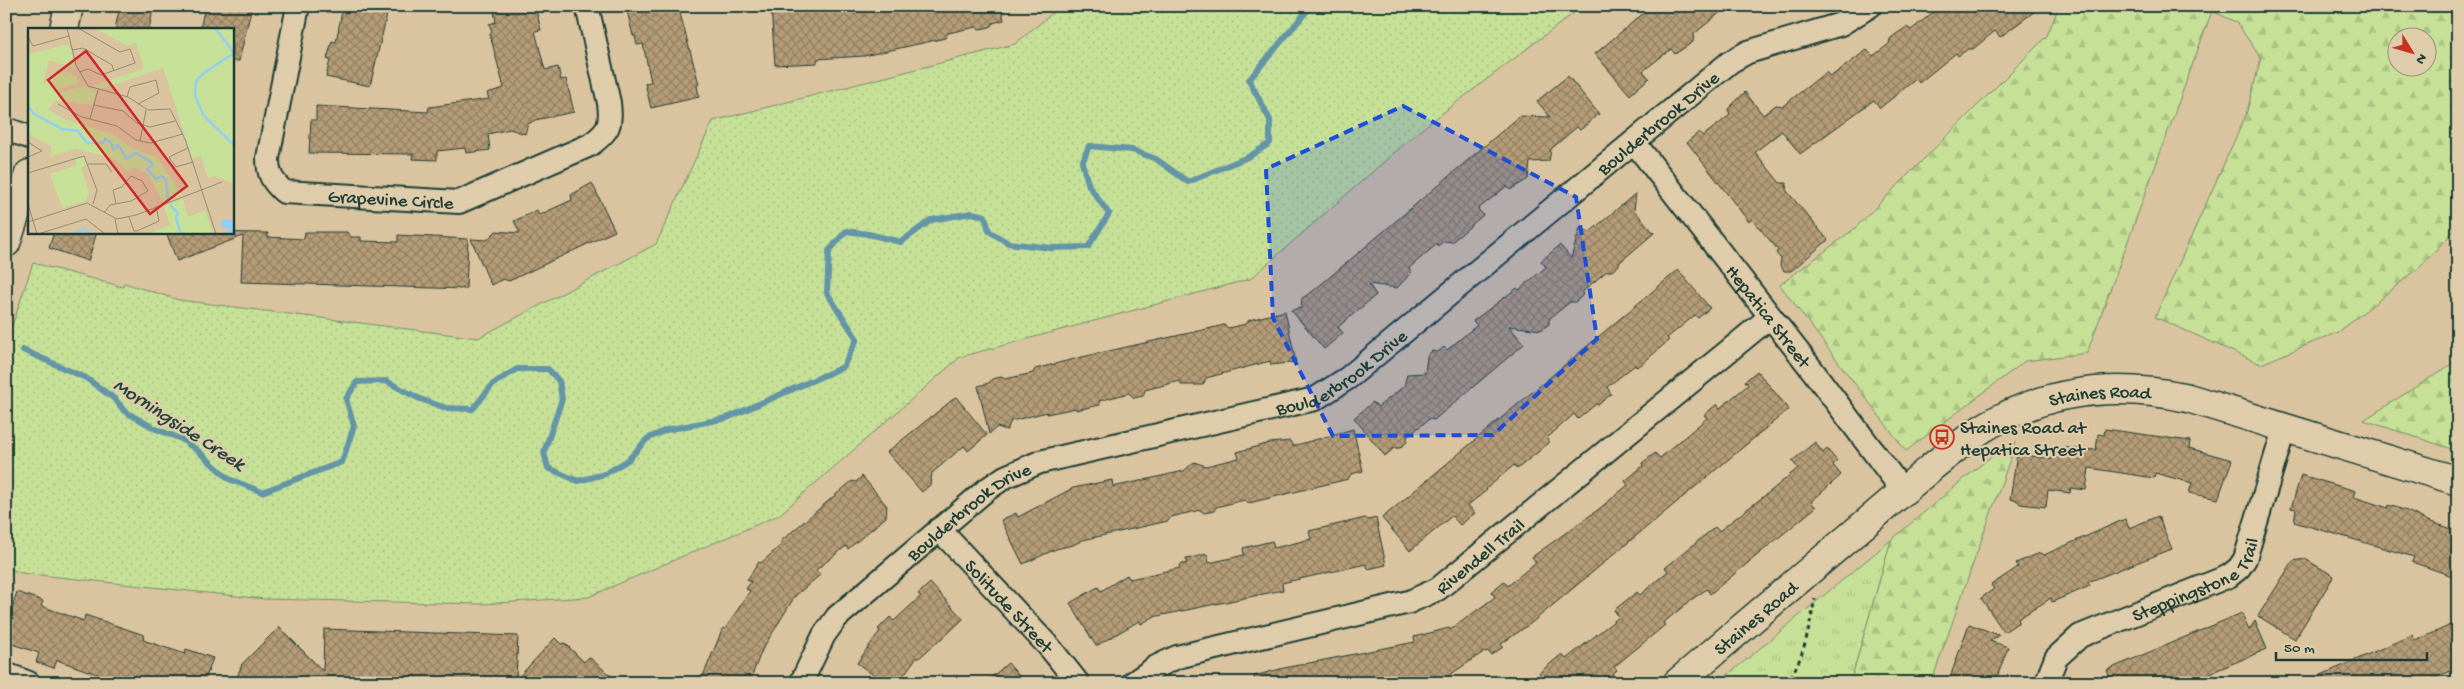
<svg xmlns="http://www.w3.org/2000/svg" width="2464" height="689" viewBox="0 0 2464 689" font-family="'Gochi Hand',sans-serif">
<defs>
<pattern id="grass-dots" width="8" height="8" patternUnits="userSpaceOnUse" patternTransform="scale(1.25)"><rect width="8" height="8" fill="#c6e197"/><path d="M2 2h.1M6 6h.1" fill="none" stroke="#aac283" stroke-width="1.8" stroke-linecap="round"/></pattern>
<pattern id="forest-firs" width="22" height="20" patternUnits="userSpaceOnUse" patternTransform="scale(1.25)"><rect width="22" height="20" fill="#c6e197"/><path d="M5 1l3.5 6h-7zM16 11l3.5 6h-7z" fill="#aac283"/></pattern>
<pattern id="park-tufts" width="24" height="20" patternUnits="userSpaceOnUse" patternTransform="scale(1.25)"><rect width="24" height="20" fill="#c6e197"/><path d="M3 7l-1-3M5 7V3M7 7l1-3M15 17l-1-3M17 17v-4M19 17l1-3" fill="none" stroke="#aac283"/></pattern>
<pattern id="building-cross-hatch" width="8" height="8" patternUnits="userSpaceOnUse" patternTransform="scale(1.25)"><rect width="8" height="8" fill="#b59c77"/><path d="M0 0l8 8M0 8l8-8" fill="none" stroke="#938062"/></pattern>
</defs>
<rect width="100%" height="100%" fill="#dac39f"/>
<filter id="ink" filterUnits="userSpaceOnUse"><feTurbulence type="fractalNoise" baseFrequency=".02" numOctaves="2"/><feDisplacementMap in="SourceGraphic" scale="10" xChannelSelector="R" yChannelSelector="G"/><feConvolveMatrix kernelMatrix="1 2 1 2 8 2 1 2 1" color-interpolation-filters="sRGB"/></filter>
<g filter="url(#ink)">
<path fill="url(#grass-dots)" stroke="#728f66" d="M1061 6H1583L1419 131 1250 279 960 357 779 515 588 597 482 604 264 599 21 573 6 567V344L33 263 123 287 124 283 179 300 478 338 656 244 713 121 1015 44Z"/>
<path fill="url(#forest-firs)" stroke="#728f66" fill-rule="evenodd" d="M2059 6H2458V226L2421 266 2340 331 2261 364 2155 317 2246 115 2261 58 2236 22 2212 11 2087 353 2025 361 1906 451 1780 285 1854 229 2047 36ZM2396 38H2426V68H2396Z
M2458 360V451L2364 420Z
M2016 442 1931 683H1850L1891 540 1988 459Z"/>
<path fill="url(#park-tufts)" stroke="#728f66" d="M1891 540 1850 683H1718Z"/>
<g fill="none" stroke-linecap="round" stroke-linejoin="round">
<path stroke="#6495a7" stroke-width="6" d="M23 350 86 378 116 400 124 411 156 429 181 439 197 450 229 479 262 492 342 462 354 426 346 399 357 382 386 381 420 399 446 408 473 409 493 384 517 369H548L559 381 562 399 544 452 548 468 578 481 605 474 628 460 647 439 666 430 727 418 843 367 857 339 827 293 829 251 846 231 868 234 901 242 931 220 972 213 985 216 989 231 1008 243 1051 248 1088 247 1109 214 1089 186 1082 163 1089 146 1132 150 1156 159 1188 182 1250 156 1270 143V120L1249 80 1311 6"/>
</g>
<path fill="url(#building-cross-hatch)" stroke="#1f3d34" d="M120 6H154L149 29H115Z
M205 6H252L239 61H232V29H200Z
M343 6H389L370 86 326 77 330 60 327 59 332 41 336 42Z
M493 6H535L541 30 535 31 545 70 558 67 561 80 566 79 574 112 535 120 528 124 525 134 510 129 488 134 490 150 466 153 465 148 437 151V160L412 159 413 154 309 153 311 120H316V106L428 112 429 107 489 99 487 93 504 88 490 35 492 31 489 24 496 22Z
M626 6H678L699 84 697 85 699 97 651 108 645 83 651 82 643 44 637 45 635 36H633Z
M771 6H820V8L1001 6 1004 20 993 23 990 27 980 29 976 27 948 33 945 38 864 56 817 59V63L775 65Z
M1652 6H1728L1694 34 1693 42 1675 54 1671 49 1643 71 1649 78 1630 95 1595 54Z
M1941 6H2042L2000 37 1995 31 1973 49H1968L1958 56 1956 53 1919 83 1916 79 1880 108 1874 100 1800 154 1782 131 1755 152 1780 183H1787L1786 190 1828 240 1791 271H1784L1780 266 1781 259 1776 253 1778 250 1752 219 1749 222 1687 142 1699 132 1703 136 1730 115 1728 109 1745 92 1763 115 1776 105 1783 106 1826 72 1830 77 1867 50 1873 56 1889 44 1890 39 1896 34 1907 27 1911 30Z
M1568 76 1599 114 1580 130 1577 127 1551 149 1549 161 1530 162 1528 179 1510 190 1507 186 1478 209 1483 215 1452 242 1444 241 1438 246 1437 244 1409 268 1412 272 1397 288 1369 284 1376 295 1338 327 1343 333 1324 349 1291 310 1301 308 1302 298 1312 292 1520 116 1550 117 1537 101Z
M592 183 615 231 509 281 503 279 491 285 471 239 487 240 496 231 520 233 514 221 537 210 539 215 572 200 571 195Z
M1636 193 1634 210 1654 233 1619 263V265L1612 271H1607L1583 291 1582 296 1575 302H1570L1549 319V324L1541 330 1509 326 1524 344 1434 420 1429 419 1407 437V442L1400 448H1394L1385 456 1354 418 1373 402 1378 407 1404 386 1407 374 1425 373 1427 356 1432 351 1438 352 1444 347 1447 350 1477 325 1473 321 1517 288 1519 290 1546 267 1541 261 1560 245 1571 258 1580 228 1590 232Z
M54 232H97L88 261 49 248Z
M166 232 268 233 267 237 304 239 305 232H347L351 237H361V241L398 242V235L468 239 466 289 241 282 243 236 177 261Z
M1678 270 1710 308 1698 318 1695 315 1667 338 1669 340 1642 364 1636 367 1635 365 1607 387 1611 394 1598 405 1596 404 1578 419 1574 414 1547 438 1549 443 1517 469 1514 465 1486 489 1487 490 1468 505 1475 513 1460 525 1452 516 1410 551 1382 518Z
M1285 311 1296 362 1271 365 1270 361 1206 378 1203 385H1181L1180 381 1145 390 1143 396 1134 398 1129 393 1099 401 1100 405 1076 410V408L1047 414V412L1011 421 1007 430 997 427 989 434 978 386 989 383 992 379 1001 377 1005 379 1033 373 1035 369 1082 357 1216 327 1224 325 1228 328 1246 324 1249 320Z
M1757 371 1789 409 1530 624 1501 644 1503 647 1491 655 1488 651 1482 653 1438 683H1255L1254 676 1284 668 1415 642 1414 637 1449 628 1450 630 1495 597 1491 592 1504 581 1508 586 1536 562 1532 557 1599 509 1628 485 1625 481 1643 466 1642 463 1655 453 1660 458 1707 418 1704 415 1717 404 1720 408 1748 385 1745 381Z
M956 397 987 435 968 451 964 446 932 473 930 485 922 492 887 452Z
M1353 429 1363 471 1351 474 1348 479 1249 503 1244 500 1216 507 1214 511 1204 513 1200 510 1171 517 1168 521 1083 540 1073 545 1056 549 1023 564 1001 520 1016 513 1018 517 1073 488 1112 480 1113 487 1184 471 1194 462 1206 466 1239 458 1237 452 1270 443 1290 441 1293 446Z
M2105 429 2190 441 2189 448 2232 460 2218 499 2189 493 2192 483 2155 473 2154 478 2089 468 2086 490 2071 488 2070 493 2048 490 2046 507 2020 504 2018 501 2010 499 2017 454 2053 459 2055 447 2096 450 2098 434 2104 435Z
M1815 442 1823 453 1827 449 1837 461 1833 465 1841 475 1811 502 1816 507 1710 594 1707 589 1691 600 1663 623 1665 625 1614 667 1617 670 1602 683H1547L1539 673 1562 654 1566 659 1619 617 1614 610 1637 592 1640 595 1668 571 1665 568 1715 527 1719 531 1772 490 1798 468 1792 461Z
M2301 475 2356 491 2354 497 2388 508 2389 505 2407 511 2428 521 2458 531V578L2412 562 2414 557 2294 522 2296 509 2291 508Z
M862 476 887 506 886 517 848 549 846 546 816 570 820 575 795 596 762 650 749 683H700L723 628 725 629 750 591 746 589 751 582 747 580 759 562 761 563 781 545V541L852 481 856 482Z
M2158 516 2172 549 2088 582 2090 586 2052 602 2051 598 2018 619 2019 622 2004 632 1981 598 1994 589 1991 585 2018 567 2016 563 2040 553 2044 555 2125 519 2129 528Z
M1365 518 1368 520 1376 518 1386 565 1368 569 1366 564 1282 583 1283 590 1153 617 1141 624 1139 621 1096 646 1070 603 1098 587 1101 591 1127 575 1130 579 1180 568 1179 565 1187 563 1186 559 1207 554 1209 563 1244 555 1243 548 1272 541 1274 548 1311 539 1309 531Z
M2305 559 2334 576 2295 639 2258 616 2293 561Z
M930 583 963 619 940 641 939 640 919 658H916L898 683H884L857 663 880 631 878 629 890 617 894 621 921 596 918 594Z
M17 592 43 601 41 606 84 621 85 615 144 635 143 640 185 654 186 649 213 658 204 683H122L57 660 54 668 36 662 39 653 6 642V624Z
M2242 613 2249 630 2255 621 2267 649 2187 683H2112L2107 670Z
M2458 622V668L2423 683H2303L2412 635 2415 641Z
M1969 624 1999 635 1990 641 2008 647 1995 683H1948Z
M279 627 323 671 324 629 518 636 516 680 555 638 561 644 565 643 584 662 589 657 619 683H496V680L461 679H437V683H418L417 677 381 676V683H235L242 664Z
M1008 663 1025 683H985Z"/>
<g fill="none" stroke-linecap="round" stroke-linejoin="round">
<g stroke="#1f3d34" stroke-width="26">
<g id="minor">
<path id="s1" d="M298 6 268 158C268 174 272 181 284 192L459 202 590 145C608 132 612 126 609 103L587 6"/>
<path d="M6 129 29 137"/>
<path id="s2" d="M1634 142 1810 367 1903 491"/>
<path id="s3" d="M939 529 1051 649 1078 683"/>
<path d="M6 674 29 683"/>
<path id="s4" d="M801 683 824 635 837 617 986 490 1005 477 1040 462 1315 399 1348 378 1730 62 1748 52 1841 24 1870 6"/>
<path id="s5" d="M1133 683 1156 667 1177 657 1409 602 1438 589 1770 317"/>
<path id="s6" d="M2046 683 2056 658 2080 636 2229 576 2239 568 2245 559 2285 426"/>
</g>
</g>
<g stroke="#1f3d34" stroke-width="31">
<g id="tertiary">
<path d="M64 29 69 6"/>
<path d="M6 243 29 174"/>
<path id="s7" d="M1677 683 1933 466C1950 453 1967 438 1985 427 2048 389 2116 382 2188 398L2458 481"/>
</g>
</g>
<path stroke="#1f3d34" stroke-width="3" stroke-dasharray="4 4" stroke-linecap="butt" d="M1786 683C1804 661 1809 627 1815 599"/>
<use href="#minor" stroke="#deccaa" stroke-width="22"/>
<use href="#tertiary" stroke="#deccaa" stroke-width="28"/>
</g>
</g>
<path fill="#1d4ed8" fill-opacity="0.2" stroke="#1d4ed8" stroke-width="4" stroke-dasharray="10 6" stroke-linejoin="round" d="M1403 106 1576 197 1597 339 1493 435 1333 436 1273 318 1266 169Z"/>
<defs>
<g id="bus-ring" transform="scale(1.25)"><circle r="9.5" fill="#deccaa" stroke="#c8321e" stroke-width="1.5"/><path d="M-5-6H5V4H4V6H2V4H-2V6H-4V4H-5ZM-3.5-4V0h7V-4ZM-3.5 1.2v1.5H-2V1.2ZM2 1.2v1.5H3.5V1.2Z" fill="#c8321e"/></g>
</defs>
<g fill-rule="evenodd">
<use href="#bus-ring" x="1942" y="437"/>
</g>
<g text-anchor="middle" stroke-width="4.5" stroke-linejoin="round" paint-order="stroke">
<g font-size="19" fill="#1f3d34" stroke="#deccaa">
<text dy="7" stroke="none"><textPath href="#s4" startOffset="1055">Boulderbrook Drive</textPath></text>
<text dy="7" stroke="none"><textPath href="#s1" startOffset="301">Grapevine Circle</textPath></text>
<text dy="7" stroke="none"><textPath href="#s2" startOffset="220">Hepatica Street</textPath></text>
<text dy="7" stroke="none"><textPath href="#s4" startOffset="650">Boulderbrook Drive</textPath></text>
<text dy="7" stroke="none"><textPath href="#s7" startOffset="522">Staines Road</textPath></text>
<text dy="7" stroke="none"><textPath href="#s4" startOffset="245">Boulderbrook Drive</textPath></text>
<text dy="7" stroke="none"><textPath href="#s5" startOffset="375">Rivendell Trail</textPath></text>
<text dy="7" stroke="none"><textPath href="#s6" startOffset="191">Steppingstone Trail</textPath></text>
<text dy="7" stroke="none"><textPath href="#s3" startOffset="104">Solitude Street</textPath></text>
<text dy="7" stroke="none"><textPath href="#s7" startOffset="102">Staines Road</textPath></text>
</g>
<g font-size="19" fill="#1f3d34" stroke="#deccaa" text-anchor="start">
<text x="1960" y="433">Staines Road at<tspan x="1960" dy="22">Hepatica Street</tspan></text>
</g>
<g font-size="20" font-style="italic" fill="#25443e" stroke="#deccaa">
<text transform="translate(180 423) rotate(33)" y="7">Morningside Creek</text>
</g>
</g>
<g transform="translate(28 28)">
<rect width="206" height="206" fill="#dac39f"/>
<path d="M67 0H206V156L188 148 180 150 173 128 164 130 134 36 116 41 108 15 99 18ZM31 90 85 106 102 119 130 130 154 167 135 174 120 146 108 140 99 142 82 129 47 121 30 126 26 99 36 105 41 113 54 105ZM155 171 160 189 177 182 185 206H121L142 197 136 178Z" fill="#c6e197"/>
<path d="M190 0H206V23L193 8ZM186 16 195 18 198 26 188 25 163 35 157 76 150 77 158 33ZM37 17H41L47 40 21 32 15 58 25 45 37 43 48 48 50 56 32 60 31 65 55 58 68 64 64 77 28 72 20 81 48 99 62 120 43 116 36 105 26 99 30 126 23 129V118L0 106V26ZM133 24 135 40 73 61 63 58 126 38 128 26Z" fill="#c6e197"/>
<path d="M146 186 156 187 153 192 160 206H148L146 203Z" fill="#c6e197"/>
<path d="M55 129 58 137 53 139 61 164 58 173 34 180 22 146 49 137 47 132Z" fill="#c6e197"/>
<path d="M37 147 46 151 49 158 32 165 26 148Z" fill="#c6e197"/>
<path d="M196 191 206 192V205L194 206 202 201 194 199 192 195Z" fill="#92d0f3"/>
<path fill="none" stroke="#92d0f3" stroke-width="2.5" d="M187 0 206 25 176 45 168 53 167 67 175 87 207 118M0 78 6 86 34 101 50 103 59 115H75L77 111 83 114 85 121 90 117 99 131 107 125 123 134 125 137 119 141 128 151 133 148 138 152 140 171M142 177 150 185 148 190 153 206M46 206 57 201 63 206"/>
<path fill="none" stroke="#8f8d74" stroke-width="1" d="M39 0 48 37 60 58 100 69 120 82 142 81 157 111 188 206M50 0 92 24 102 21 107 35 73 47 60 41 51 44M0 9 5 18 41 8M44 22 55 20 84 37 86 43M99 69 102 59 128 52 131 65 110 76M30 76 54 89 89 98 108 112 122 115 155 106M66 77 95 83 109 95 122 99 147 93M62 91 70 62M112 113 118 82M0 114 14 123 0 129M160 120 141 129 148 139 165 134M60 136H78L84 144M0 145 56 128 69 162 65 176M0 176 9 206M76 185 82 177 103 173 120 163 114 153 103 148 94 159 85 162 88 175M101 189 106 203H109L131 193 128 178M87 191 90 206M0 194 59 175 89 191 108 187 194 154M10 206 58 191 77 206"/>
<path fill="#cd2929" fill-opacity="0.15" stroke="#cd2929" stroke-width="2.5" d="M58 23 159 158 122 186 20 52Z"/>
<rect width="206" height="206" fill="none" stroke="#1f3d34" stroke-width="2.5"/>
</g>
<rect width="2464" height="689" fill="none" stroke="#deccaa" stroke-width="25"/>
<rect x="12" y="12" width="2439" height="664" fill="none" stroke="#1f3d34" stroke-width="2" filter="url(#ink)"/>
<g transform="translate(2412 52) rotate(127)"><circle r="24" fill="#deccaa" stroke="#92937b"/>
<path d="M0-4L9 19L0 12L-9 19Z" fill="#c8321e"/>
<text y="-8" font-size="14" font-weight="bold" text-anchor="middle" fill="#1f3d34">N</text>
</g>
<path d="M2276 652v8h151v-8" fill="none" stroke="#1f3d34" stroke-width="2.5"/>
<text x="2284" y="652" font-size="15" fill="#1f3d34" stroke="#deccaa" stroke-width="4" paint-order="stroke">50 m</text>
</svg>
